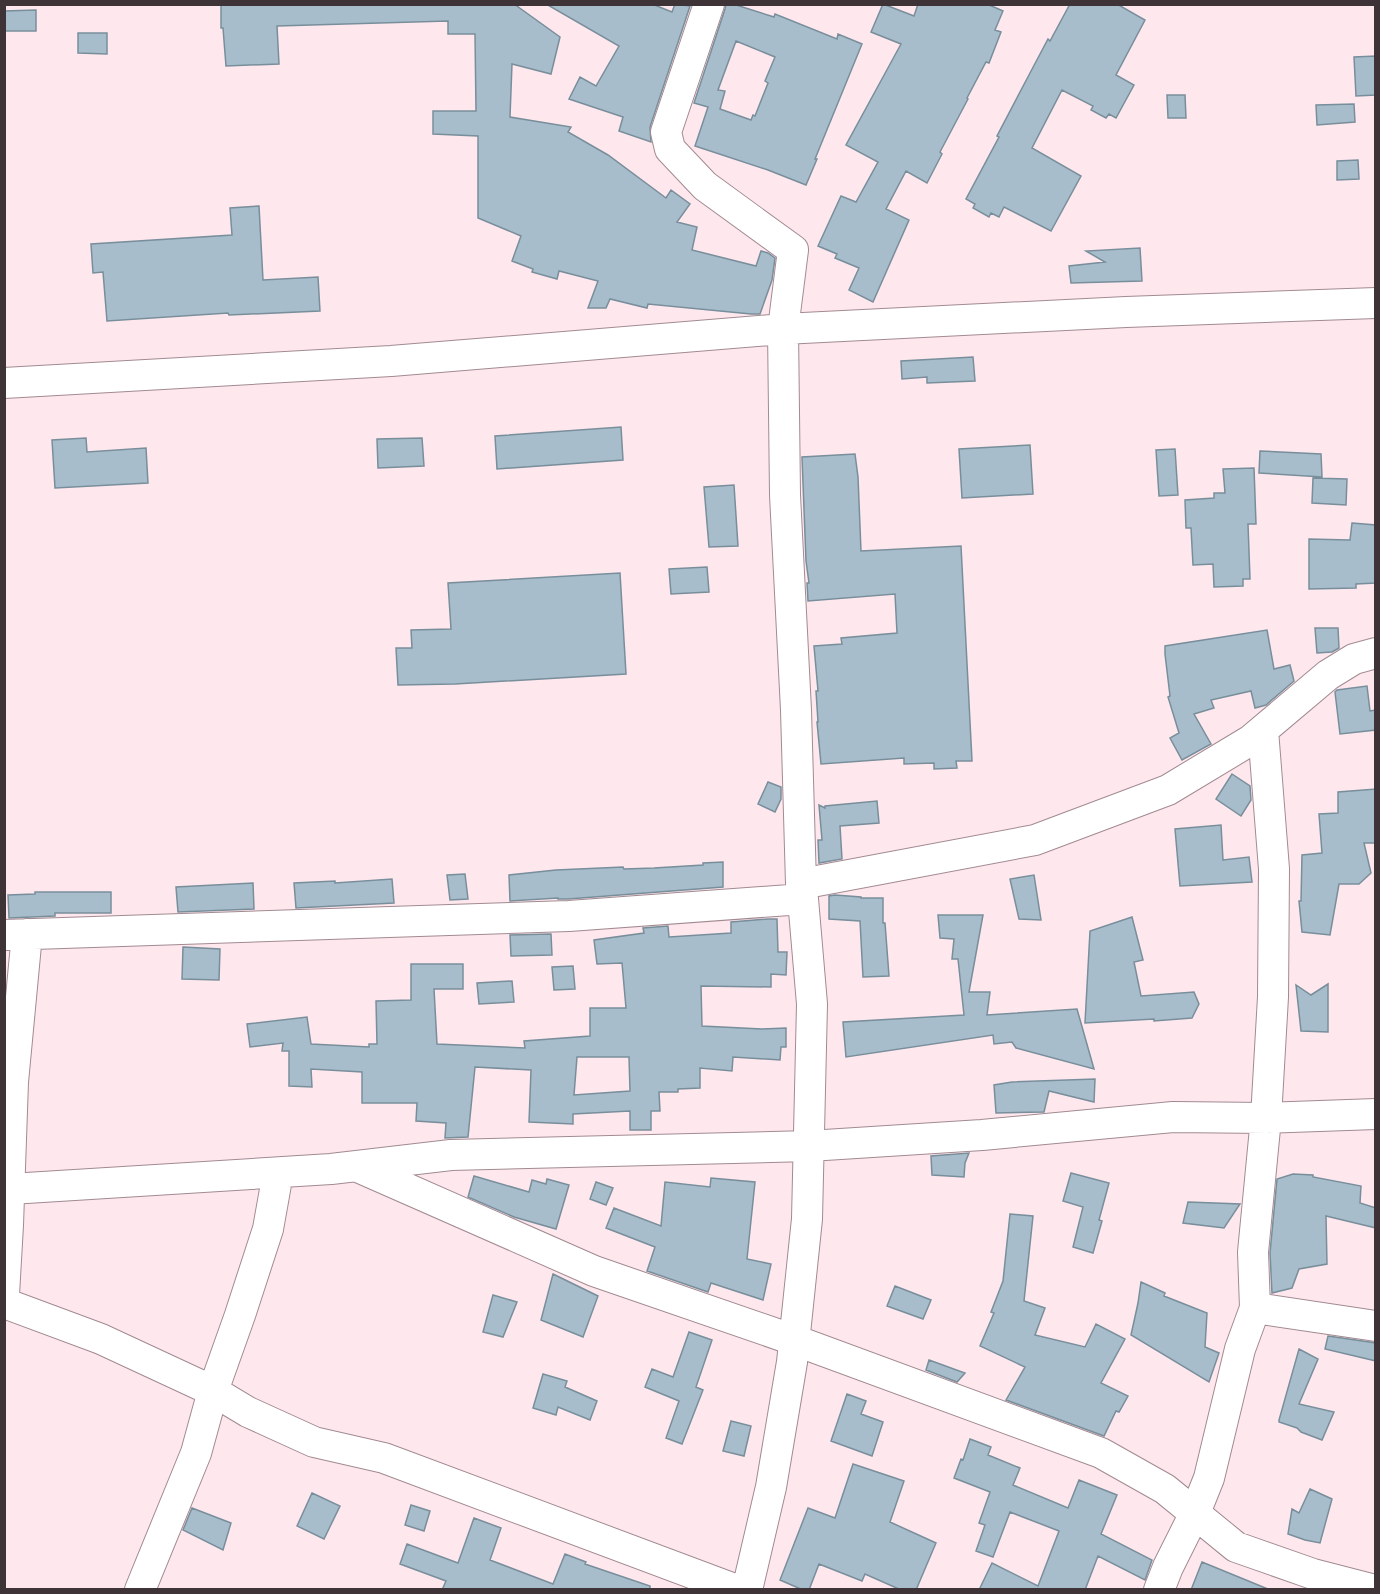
<svg xmlns="http://www.w3.org/2000/svg" width="1380" height="1594" viewBox="0 0 1380 1594" font-family="Overpass,sans-serif">
<rect width="100%" height="100%" fill="#fee8ee"/>
<path fill="#a7bdcb" stroke="#798e9b" stroke-width="1.5" fill-rule="evenodd" d="M221 4H514L560 37 551 74 512 64 510 117 571 127 568 132 608 155 666 198 671 190 690 204 677 222 697 227 692 250 756 266 761 251 768 253 775 258 772 280 760 314H751L648 304 647 308 610 299 606 308H588L598 281 559 271 557 279 532 272 533 269 512 261 521 236 478 218V136L433 134V111H476L475 34H448V21L277 26 279 64 226 66 223 28H221Z
M546 4H652L672 12 675 4 690 6 650 127 651 142 619 131 623 117 569 99 580 77 596 86 619 46Z
M726 4H733L774 17 775 14 837 39 838 34 862 44 815 159H817L806 185 768 170 695 146 708 107 694 103 725 9ZM736 41 775 57 765 81 768 83 755 116 753 115 751 120 720 109 725 91 718 90Z
M883 4 914 16 918 4H987L1003 11 995 30 1001 32 989 63 986 62 967 98 968 99 940 152 942 154 927 183 906 171 886 209 909 220 873 302 849 290 859 268 835 258 837 254 818 246 841 196 856 202 878 162 846 145 901 44 871 32Z
M1070 4H1117L1145 20 1116 75 1134 85 1116 118 1109 114 1106 118 1091 110 1093 106 1062 90 1032 148 1081 176 1051 231 1004 207 999 217 991 213 989 217 973 208 975 204 966 199 999 137 997 136 1030 73 1048 39 1050 41Z
M36 10V31H4V11Z
M78 33H107V54L78 53Z
M1376 56V95L1356 96 1354 57Z
M1167 95H1185L1186 118H1168Z
M1354 104 1355 122 1317 125 1316 105Z
M1358 160 1359 179 1337 180V161Z
M259 206 263 280 318 277 320 311 229 315 228 313 107 321 103 272 93 273 91 244 232 235 230 208Z
M1140 248 1142 281 1071 283 1069 266 1105 262 1086 251Z
M973 357 975 381 927 383V377L902 379 901 361Z
M621 427 623 460 497 469 495 436Z
M86 438 87 452 146 448 148 483 55 488 52 440Z
M422 438 424 466 378 468 377 439Z
M1030 445 1033 494 962 498 959 449Z
M1175 449 1178 495 1159 496 1156 450Z
M1260 451 1321 454 1322 477 1259 473Z
M855 454 858 477 861 551 961 546 972 761H956L957 768 934 769V763L904 764V758L821 764 817 722H818L816 691H818L814 646 842 644 841 638 897 633 895 594 808 601 807 583H809L806 561 802 457Z
M1254 468 1256 524H1248L1250 579H1243V586L1214 587 1213 564 1193 565 1191 528H1186L1185 500 1214 498V493H1225L1223 469Z
M1313 478 1347 479 1346 505 1312 503Z
M734 485 738 546 709 547 704 487Z
M1352 523 1376 525V583L1356 584V588L1309 589V539L1350 540Z
M707 567 709 592 671 594 669 569Z
M620 573 626 674 455 684 398 685 396 648H412L411 630 451 629 448 583Z
M1315 628H1338L1339 648 1332 652 1317 653Z
M1267 630 1274 669 1290 665 1294 681 1266 705 1255 708 1251 691 1211 700 1214 708 1194 714 1211 744 1182 760 1170 738 1179 733 1168 697 1170 696 1165 654V646Z
M1367 686 1370 711 1376 710V730L1340 734 1335 692 1337 690Z
M1232 774 1250 786 1251 800 1241 816 1216 799Z
M768 782 781 787V799L775 812 758 804Z
M1376 789V843H1364L1371 873 1359 884H1339L1330 935 1302 932 1299 901H1301L1302 855 1322 853 1319 814 1338 813V792Z
M877 801 879 823 840 826 842 859 819 863 818 840H822L819 805 825 808V806Z
M1221 825 1223 860 1249 857 1252 882 1180 886 1175 829Z
M723 862V887L568 899H558V898L510 901 509 875 556 870 623 867 624 869 654 868 703 865V863Z
M465 874 468 899 450 900 447 875Z
M1034 875 1041 920 1019 919 1010 879Z
M392 879 394 903 296 908 294 883 335 881V883Z
M253 883 254 909 178 912 176 887Z
M35 892H111V913H55V916L9 918 8 895 35 894Z
M835 895 861 897V898H883V923H885L889 976 863 977 860 921 829 919V896Z
M938 915H983L969 992H990L987 1015 1077 1009 1094 1069 1016 1048 1012 1042 994 1044 993 1035 846 1057 843 1022 964 1015 958 959H952L954 939 940 938Z
M1132 917 1143 960 1134 962 1141 996 1194 992 1199 1004 1192 1018 1154 1021V1019L1085 1023 1090 931Z
M768 919H777L778 952H787L786 975 771 974V987L701 986 702 1026 762 1029 786 1028V1047H781L780 1060 733 1057 732 1071 700 1068V1088L678 1089V1092H659L660 1111H651V1130H630V1111L573 1114V1124L529 1122 531 1070 475 1067 468 1137 445 1138 446 1123 416 1121 417 1103H362V1072L311 1069 312 1087 289 1086V1051H282L283 1043 250 1047 247 1024 307 1017 311 1044 369 1047V1044H377L376 1001 411 1000V964H463V989H434L437 1044 525 1048 524 1041 590 1036V1008H626L622 963 597 964 594 940 644 933 643 928 668 926 669 937 731 933V922ZM577 1057H629L630 1091 574 1095Z
M551 934 552 955 511 956 510 935Z
M183 947 220 949 219 980 182 979Z
M573 966 575 989 554 990 552 967Z
M512 981 514 1002 479 1004 477 983Z
M1328 984V1032L1301 1031 1296 985 1311 995Z
M1095 1079 1094 1102 1049 1091 1044 1112 996 1113 994 1085 1012 1082Z
M969 1153 965 1163 964 1177 932 1175 931 1156Z
M1071 1173 1109 1183 1099 1220 1102 1221 1093 1253 1073 1247 1083 1207 1063 1201Z
M1293 1174 1313 1175V1177L1361 1186 1360 1203 1376 1208V1228L1326 1216 1327 1264 1299 1269 1292 1288 1272 1293 1270 1253 1277 1179Z
M474 1176 529 1192 532 1180 546 1184 547 1179 569 1185 556 1229 514 1217 468 1197Z
M711 1178 755 1182 747 1259 771 1264 763 1300 711 1283 708 1292 647 1271 655 1247 606 1228 614 1208 661 1226 665 1182 710 1187Z
M596 1182 613 1188 606 1205 590 1199Z
M1188 1202 1240 1204 1224 1228 1183 1223Z
M1010 1214 1033 1216 1024 1301 1045 1308 1035 1335 1085 1347 1096 1324 1125 1339 1101 1383 1128 1396 1119 1412 1116 1411 1104 1436 1006 1400 1025 1367 980 1346 994 1313 991 1312 1003 1281Z
M553 1274 598 1296 583 1337 541 1320Z
M1141 1282 1165 1293 1164 1296 1207 1313 1205 1347 1219 1353 1209 1382 1131 1335 1138 1303Z
M895 1286 931 1300 923 1319 887 1306Z
M493 1295 517 1302 503 1337 483 1332Z
M689 1332 712 1340 696 1387 703 1390 682 1444 666 1438 679 1401 645 1387 652 1369 673 1377Z
M1328 1336 1376 1343V1361L1325 1349Z
M1299 1349 1318 1359 1299 1404 1334 1412 1322 1440 1301 1432 1297 1428 1279 1422V1420Z
M929 1360 965 1373 957 1382 926 1370Z
M543 1374 567 1381 565 1387 597 1401 590 1420 558 1407 556 1415 533 1408Z
M847 1394 866 1401 861 1414 883 1422 872 1456 831 1441Z
M731 1421 751 1426 744 1456 723 1451Z
M970 1439 991 1447 988 1455 1020 1468 1013 1485 1068 1508 1079 1480 1117 1495 1101 1534 1152 1560 1145 1580 1098 1556 1085 1590H979L992 1563 1038 1586 1059 1531 1010 1512 993 1557 976 1551 985 1525 979 1523 990 1492 954 1478 961 1459 963 1460Z
M853 1464 904 1481 890 1522 936 1543 916 1590H901L865 1574 862 1581 819 1564 809 1590H803L780 1580 808 1508 835 1518Z
M1310 1489 1332 1499 1320 1543 1305 1540 1288 1534 1292 1509 1299 1513Z
M312 1493 340 1506 324 1539 297 1526Z
M411 1505 430 1511 424 1531 405 1525Z
M192 1508 231 1523 223 1550 183 1530Z
M474 1518 501 1528 490 1560 553 1584 565 1554 586 1562 585 1564 650 1586V1590H442L446 1581 400 1564 407 1544 458 1563Z
M1202 1562 1268 1589V1590H1191Z"/>
<g fill="none" stroke-linecap="round" stroke-linejoin="round">
<g stroke="#a28a91" stroke-width="32">
<path id="minor" d="M709 4 666 132 670 149 705 186 793 250 783 329 785 495 796 710 801 884 803 899 812 1004 807 1219 792 1362 771 1487 747 1590
M4 383 391 361 783 329 1126 312 1376 303
M801 884 1035 840 1168 790 1251 740 1328 675 1354 659 1376 653
M4 935 569 916 803 899
M358 1167 594 1271 794 1340 1101 1453 1165 1489 1236 1547 1313 1574 1375 1590
M10 1189 331 1169 451 1155 809 1146 982 1135 1173 1117 1266 1118 1376 1114
M4 1295 8 1225 13 1082 27 934
M4 1303 101 1339 213 1391 248 1412 314 1442 384 1458 737 1590
M1255 1308 1376 1326
M140 1590 196 1453 213 1391 240 1315 268 1229 278 1173
M1159 1590 1168 1567 1195 1513 1209 1478 1240 1349 1255 1308 1253 1252 1266 1118 1273 997 1274 869 1263 730"/>
</g>
<use href="#minor" stroke="#fff" stroke-width="30"/>
</g>
<rect width="1380" height="1594" fill="none" stroke="#3e3336" stroke-width="12"/>
</svg>
